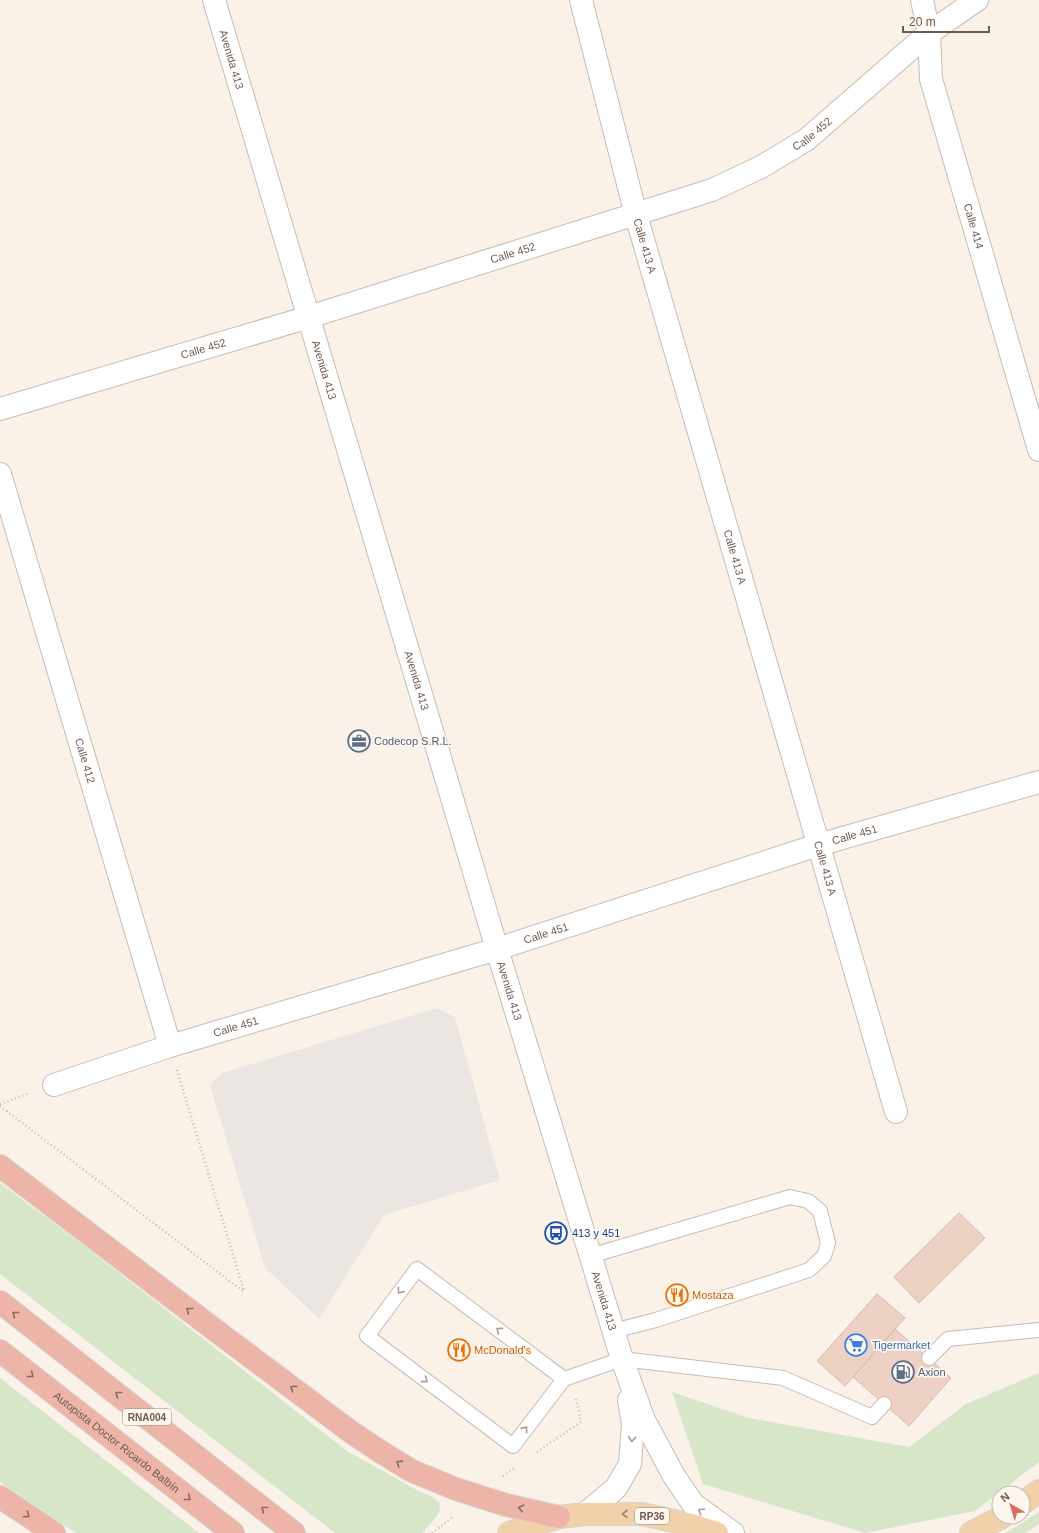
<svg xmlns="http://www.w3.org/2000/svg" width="1039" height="1533" viewBox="0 0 1039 1533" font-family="Arial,sans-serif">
<rect width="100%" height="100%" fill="#faf2e9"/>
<path fill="#ebe6e2" d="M437 1008 455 1017 500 1180 384 1215 319 1319 265 1268 210 1085 222 1073Z"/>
<path fill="#d7e6c9" d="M0 1183 82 1244 347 1451 417 1490 433 1497 439 1502 440 1508 438 1515 422 1533H335L0 1274Z
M1039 1373V1462L975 1511 865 1533 703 1484 672 1392 749 1418 909 1447 966 1404Z
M0 1378 199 1533H76L0 1482Z
M1039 1512V1524L1026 1533H1006Z"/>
<path fill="#ecd1c4" stroke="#ddb7a7" d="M959 1213 985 1238 919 1303 894 1277Z
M877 1294 905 1318 845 1386 817 1361Z
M895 1329 951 1378 909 1426 853 1377Z"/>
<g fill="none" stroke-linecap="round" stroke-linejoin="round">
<g stroke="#cbbab0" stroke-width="16">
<path id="service" d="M590 1256 790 1197 808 1201 820 1211 828 1243 824 1256 809 1270 656 1320 613 1331
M929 1358 948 1339 1039 1330
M564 1379 417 1269 367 1336 513 1446 564 1379 622 1359 783 1378 872 1417 884 1404"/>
</g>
<g stroke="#cbbab0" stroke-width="24">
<g id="minor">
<path id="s1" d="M581 0 636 215 896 1112"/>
<path id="s2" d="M922 0 929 33 931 79 1039 450"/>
<path id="s3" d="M0 409 309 317 712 190 761 167 806 140 929 33 977 0"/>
<path id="s4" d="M0 474 170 1046"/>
<path id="s5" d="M54 1085 170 1046 497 949 818 845 1039 782"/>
</g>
</g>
<g stroke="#cbbab0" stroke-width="24">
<g id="tertiary">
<path id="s6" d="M214 0 497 949 622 1359 644 1420 674 1476 693 1504 733 1533"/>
<path d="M585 1514 616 1488 630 1464 633 1424 629 1400"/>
</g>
</g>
<g stroke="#d7d1ce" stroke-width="24">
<path id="primary" d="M1023 1503 1039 1491
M509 1533 559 1517 585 1514H642L691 1525 717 1533
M971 1533 1002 1517"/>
</g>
<g stroke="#d7d1ce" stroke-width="24">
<g id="motorway">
<path d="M0 1166 207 1324 351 1432 381 1452 412 1471 456 1489 506 1505 559 1517"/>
<path d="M0 1302 294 1533"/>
<path id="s7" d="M0 1351 233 1533"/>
<path d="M0 1497 54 1533"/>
</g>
</g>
<path stroke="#d1b5a7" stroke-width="2.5" stroke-dasharray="1 3" stroke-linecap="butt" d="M177 1070 244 1291
M0 1104 30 1093
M0 1106 244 1292
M537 1452 581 1422 576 1399
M503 1476 515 1468
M432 1533 454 1516"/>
<use href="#service" stroke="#fff" stroke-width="14"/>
<use href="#minor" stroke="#fff" stroke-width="22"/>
<use href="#tertiary" stroke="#fff" stroke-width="22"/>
<use href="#primary" stroke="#f0d1aa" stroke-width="22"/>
<use href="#motorway" stroke="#ecb5a8" stroke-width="22"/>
</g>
<defs><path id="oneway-chevron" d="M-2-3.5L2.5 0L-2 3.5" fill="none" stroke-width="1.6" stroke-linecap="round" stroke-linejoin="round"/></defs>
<g stroke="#aa9b96">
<use href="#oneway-chevron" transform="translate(400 1291) rotate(127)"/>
<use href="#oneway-chevron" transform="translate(499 1330) rotate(-143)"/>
<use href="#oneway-chevron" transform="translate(425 1380) rotate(37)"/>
<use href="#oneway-chevron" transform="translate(525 1429) rotate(-53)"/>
<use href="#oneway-chevron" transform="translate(632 1439) rotate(94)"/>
<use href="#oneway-chevron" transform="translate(701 1511) rotate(-145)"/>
</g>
<g stroke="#8a6b62">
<use href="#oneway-chevron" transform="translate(189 1310) rotate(-142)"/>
<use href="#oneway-chevron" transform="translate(15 1314) rotate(-142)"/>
<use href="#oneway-chevron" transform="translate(31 1375) rotate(38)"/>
<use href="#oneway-chevron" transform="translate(293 1388) rotate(-143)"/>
<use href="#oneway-chevron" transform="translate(118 1394) rotate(-142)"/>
<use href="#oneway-chevron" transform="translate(399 1463) rotate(-148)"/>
<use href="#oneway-chevron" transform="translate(188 1498) rotate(38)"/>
<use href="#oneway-chevron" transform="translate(521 1508) rotate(-167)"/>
<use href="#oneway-chevron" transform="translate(264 1509) rotate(-142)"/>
<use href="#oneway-chevron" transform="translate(27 1515) rotate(34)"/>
</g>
<use stroke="#977d6b" href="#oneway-chevron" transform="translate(625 1514) rotate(179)"/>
<defs>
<g id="office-ring" transform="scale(1.15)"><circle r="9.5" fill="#fdf7ef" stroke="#5c6f8a" stroke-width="1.5"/><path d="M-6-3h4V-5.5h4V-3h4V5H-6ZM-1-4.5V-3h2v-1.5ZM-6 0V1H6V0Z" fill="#5c6f8a"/></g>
<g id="bus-ring" transform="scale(1.15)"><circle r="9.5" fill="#fdf7ef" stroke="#1a4fb4" stroke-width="1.5"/><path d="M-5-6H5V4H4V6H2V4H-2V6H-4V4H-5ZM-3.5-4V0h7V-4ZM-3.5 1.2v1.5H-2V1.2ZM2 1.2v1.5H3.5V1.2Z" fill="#1a4fb4"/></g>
<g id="restaurant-ring" transform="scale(1.15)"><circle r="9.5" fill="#fdf7ef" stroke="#e8710a" stroke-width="1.5"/><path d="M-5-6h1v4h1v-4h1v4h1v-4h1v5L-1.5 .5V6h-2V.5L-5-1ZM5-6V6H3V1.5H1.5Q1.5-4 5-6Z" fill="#e8710a"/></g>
<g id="supermarket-ring" transform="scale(1.15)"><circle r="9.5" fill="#fdf7ef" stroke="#3f7fe0" stroke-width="1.5"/><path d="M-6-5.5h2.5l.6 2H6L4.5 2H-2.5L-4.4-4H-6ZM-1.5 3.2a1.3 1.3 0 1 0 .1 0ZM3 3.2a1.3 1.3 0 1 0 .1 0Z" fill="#3f7fe0"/></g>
<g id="fuel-ring" transform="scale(1.15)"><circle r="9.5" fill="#fdf7ef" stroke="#5c6f8a" stroke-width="1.5"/><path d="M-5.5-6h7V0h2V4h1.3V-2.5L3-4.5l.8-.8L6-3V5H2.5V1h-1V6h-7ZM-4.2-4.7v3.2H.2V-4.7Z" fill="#5c6f8a"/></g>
</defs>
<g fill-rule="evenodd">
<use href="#office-ring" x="359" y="741"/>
<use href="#bus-ring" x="556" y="1233"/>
<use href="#restaurant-ring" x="677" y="1295"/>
<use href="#supermarket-ring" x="856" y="1345"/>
<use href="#restaurant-ring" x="459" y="1350"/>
<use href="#fuel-ring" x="903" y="1372"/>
</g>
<g text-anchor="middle" stroke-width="3.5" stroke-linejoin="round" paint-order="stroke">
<g fill="#fdf7ef" stroke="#9b8880" stroke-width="1">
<rect x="123" y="1409" width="48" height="16" rx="3"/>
<rect x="635" y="1508" width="34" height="16" rx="3"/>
</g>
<g font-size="10" font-weight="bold" fill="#715950">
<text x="147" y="1421">RNA004</text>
<text x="652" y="1520">RP36</text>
</g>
<g font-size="11" fill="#715950" stroke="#fdf7ef">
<text dy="4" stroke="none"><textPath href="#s6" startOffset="62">Avenida 413</textPath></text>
<text dy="4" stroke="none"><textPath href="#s3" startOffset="860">Calle 452</textPath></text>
<text dy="4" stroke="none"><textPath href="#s2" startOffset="233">Calle 414</textPath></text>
<text dy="4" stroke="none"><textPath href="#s1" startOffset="254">Calle 413 A</textPath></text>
<text dy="4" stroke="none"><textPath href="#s3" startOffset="536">Calle 452</textPath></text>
<text dy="4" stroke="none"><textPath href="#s3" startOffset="212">Calle 452</textPath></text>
<text dy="4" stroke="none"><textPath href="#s6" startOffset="386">Avenida 413</textPath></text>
<text dy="4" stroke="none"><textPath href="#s1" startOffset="578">Calle 413 A</textPath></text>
<text dy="4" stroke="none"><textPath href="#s6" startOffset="710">Avenida 413</textPath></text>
<text dy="4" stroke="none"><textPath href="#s4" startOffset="299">Calle 412</textPath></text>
<text dy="4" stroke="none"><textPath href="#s5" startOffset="839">Calle 451</textPath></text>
<text dy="4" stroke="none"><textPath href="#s1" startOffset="902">Calle 413 A</textPath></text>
<text dy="4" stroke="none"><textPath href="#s5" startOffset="515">Calle 451</textPath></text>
<text dy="4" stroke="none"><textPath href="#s6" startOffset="1034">Avenida 413</textPath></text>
<text dy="4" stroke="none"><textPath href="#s5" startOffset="191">Calle 451</textPath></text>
<text dy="4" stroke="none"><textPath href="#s6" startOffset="1358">Avenida 413</textPath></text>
<text dy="4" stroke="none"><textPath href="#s7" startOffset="148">Autopista Doctor Ricardo Balbín</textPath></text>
</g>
<g font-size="11" fill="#4e5e75" stroke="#fdf7ef" text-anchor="start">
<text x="374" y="745">Codecop S.R.L.</text>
<text x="918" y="1376">Axion</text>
</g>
<g font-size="11" fill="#164399" stroke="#fdf7ef" text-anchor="start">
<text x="572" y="1237">413 y 451</text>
</g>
<g font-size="11" fill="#c56008" stroke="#fdf7ef" text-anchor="start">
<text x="692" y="1299">Mostaza</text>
<text x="474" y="1354">McDonald's</text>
</g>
<g font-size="11" fill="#366cbe" stroke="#fdf7ef" text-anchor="start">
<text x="872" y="1349">Tigermarket</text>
</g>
</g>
<g transform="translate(1011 1505) rotate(322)"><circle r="19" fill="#fdf7ef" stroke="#c5b8af"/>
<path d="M0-3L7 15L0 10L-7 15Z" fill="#d4705e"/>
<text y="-6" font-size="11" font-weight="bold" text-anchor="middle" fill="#715950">N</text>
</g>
<path d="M903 26v6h86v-6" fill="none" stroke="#715950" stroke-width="2"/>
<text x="909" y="26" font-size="12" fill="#715950" stroke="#fdf7ef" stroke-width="3" paint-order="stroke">20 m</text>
</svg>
